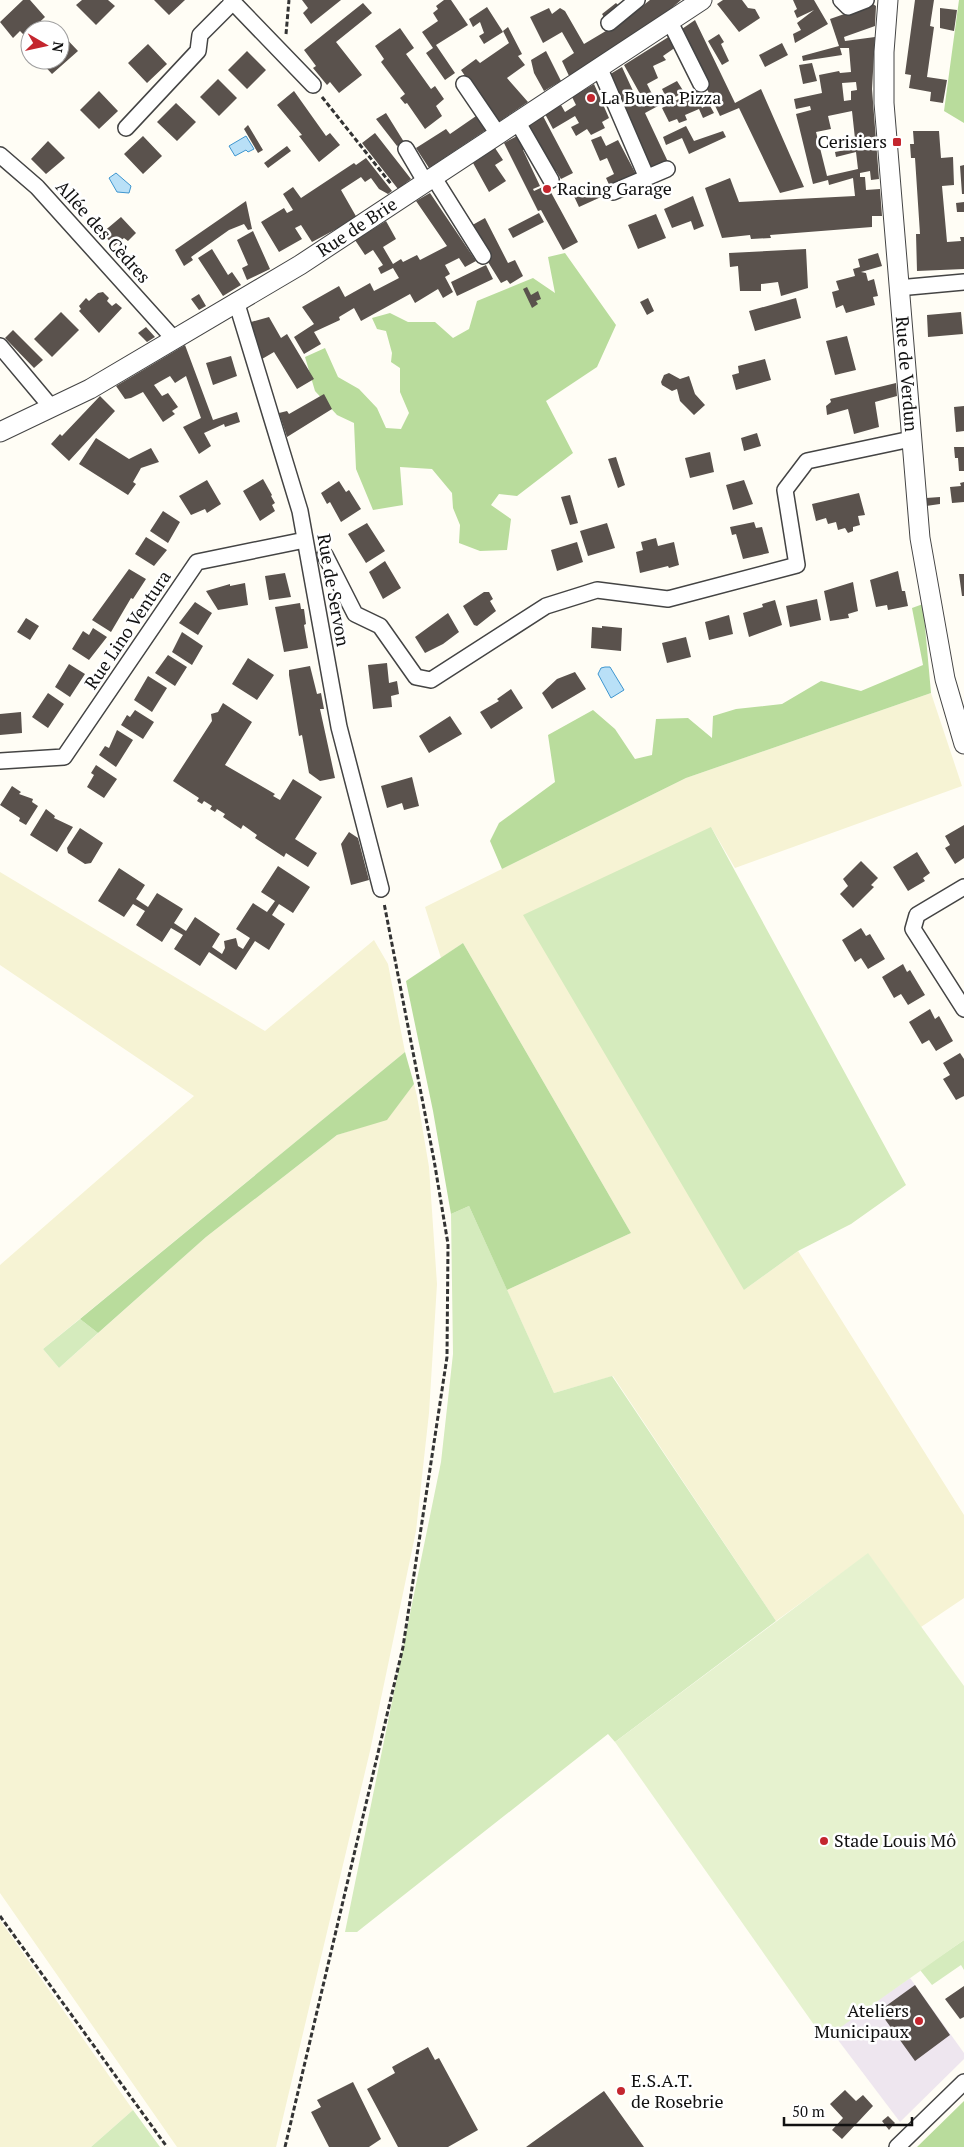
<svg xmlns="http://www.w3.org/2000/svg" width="964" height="2147" viewBox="0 0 964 2147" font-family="'PT Serif',serif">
<rect width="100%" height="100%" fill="#fffdf5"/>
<path fill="#eee6ef" d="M910 1978 964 2053V2059L900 2122 832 2032Z"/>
<path fill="#f6f3d4" d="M931 693 962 786 735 868 711 827 744 1290 798 1251 964 1515V1598L921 1627 868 1554 776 1621 613 1376 554 1393 507 1290 631 1233 463 943 441 958 425 907 686 778Z
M0 872 265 1031 374 940 388 964 405 1052 43 1349 59 1368 206 1237 337 1135 387 1119 414 1084 417 1096 429 1167 437 1284 429 1413 416 1531 370 1751 276 2147H177L0 1893V1265L194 1096 0 965Z
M0 1920 133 2110 91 2147H0Z"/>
<path fill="#d5ebbd" d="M711 827 906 1185 851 1224 798 1251 744 1290 523 915Z
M469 1206 554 1393 612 1376 776 1621 615 1742 608 1734 357 1932H345L441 1462 453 1354 451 1214Z
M80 1319 98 1333 59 1368 43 1349Z
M964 1940V1970L961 1965 932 1985 920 1970Z
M133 2110 160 2147H91Z"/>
<path fill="#b9dc9c" d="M959 0H964V123L944 111Z
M565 253 616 325 597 367 546 401 573 453 517 496 499 494 491 505 511 519 507 550 480 551 459 543 460 525 453 508 452 493 432 469 400 467 403 505 373 510 356 469 354 423 337 415 315 391 305 357 325 348 338 377 359 389 377 408 386 428 401 429 409 413 400 392V368L391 362 392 353 386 331 377 329 372 318 390 313 408 322H435L453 338 469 329 477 301 533 278 555 293 548 257Z
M923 604 931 693 686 778 502 869 490 841 499 823 555 782 548 735 593 710 615 729 635 759 652 755 656 719 688 718 712 738 713 716 736 709 782 704 821 681 861 691 923 665 912 608Z
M463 943 631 1233 507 1290 469 1206 451 1214 433 1111 406 981Z
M405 1052 414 1084 387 1120 337 1135 206 1237 98 1333 80 1319Z
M964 2101V2147H917Z"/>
<path fill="#e6f2cf" d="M868 1553 964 1686V1940L824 2039 615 1742Z"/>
<path fill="#b9e0f7" stroke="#3f96cf" d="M246 136 254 149 248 152 246 150 235 156 229 146Z
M116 173 131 186 129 193 117 192 109 178Z
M605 667H610L624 690 611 698 598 674 601 668Z"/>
<path fill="#5a524d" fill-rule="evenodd" d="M23 0H30L45 17 25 36 20 31 13 38 0 22Z
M82 0H108L115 6 96 25 76 5Z
M154 0H185L169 15Z
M302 0H341L311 24 303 13 308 8Z
M444 0H451L468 25 436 45 455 73 445 80 426 53 433 48 422 32 438 21 433 13 438 9 436 6Z
M650 0H681L666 13 570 78 562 61 574 53 562 32 543 43 530 17 549 8 552 14 560 8 565 11 584 44 626 19Z
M723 0H742L748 8 755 9 760 18 739 32 717 4Z
M793 0H814L828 24 795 43 793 34 801 30 797 23 814 10 797 18 794 11 797 9Z
M915 0H934L930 26 934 27 927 77 947 80 943 103 930 101 931 92 909 88 911 75 905 74Z
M363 3 372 13 336 42 362 75 339 93 330 82 327 85 313 68 316 66 304 50Z
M616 3 621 8 606 20 602 14Z
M873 4 876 6 875 26 844 37 845 41 875 37 872 89 879 179 871 180 870 171 860 173V177H865L866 190 880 189 882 216H872V227L770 235 771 238 751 239 750 235 722 238 705 188 730 178 739 202 855 196 853 178 829 185 828 180 813 184 796 114 811 110 810 106 796 109 794 99 822 93 819 75 839 71 840 73 851 72 849 48H840L842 55 803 61 802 56 839 46 830 19ZM856 82 857 90 851 91V100L844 101 842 83ZM852 111 856 148 835 152 836 157 856 152 858 169 827 176 816 132 831 129 828 116Z
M487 7 503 32 484 44 479 36 484 33 480 22 473 27 469 19Z
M940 8 957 10 954 31 940 28Z
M695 20 735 103 761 89 804 187 780 193 739 108 720 116 679 31Z
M508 27 522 54 518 56 525 65 507 78 528 102 497 123 461 70 476 59 480 63 509 43 503 31Z
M400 28 414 48 406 54 431 89 435 86 444 99 436 106 442 116 425 129 407 103 405 104 400 98 405 94 381 62 384 59 375 46Z
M60 32 78 51 52 74 40 61 60 60Z
M719 34 724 42 721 44 729 61 722 65 708 41Z
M670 36 676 47 663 56 666 60 653 66 658 78 647 84 658 106 645 113 669 164 652 172 607 76 622 67 639 104 644 101 624 65Z
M782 43 788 55 765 67 759 55Z
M148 44 167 64 147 83 128 63Z
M247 51 266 70 247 89 228 70Z
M546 51 561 81 544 91 534 73 531 60Z
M812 63 817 81 803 84 799 65Z
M218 79 237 98 219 116 200 97Z
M677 81 684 92 668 101 662 89Z
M594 84 609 118 602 122 605 128 591 135 587 129 576 136 571 127 579 123 575 116 553 129 545 114 561 105 565 112 576 105 572 97Z
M701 87 707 99 700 103 702 108 709 104 714 113 703 118 699 109 685 115 687 120 679 123 677 119 669 122 662 108Z
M99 91 118 111 99 129 80 110Z
M294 91 326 136 330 133 340 145 319 162 299 136 302 135 277 105Z
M176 103 196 122 177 141 157 122Z
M386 113 404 142 397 146 376 119Z
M479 114 489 128 429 168 416 148 446 129 450 134Z
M543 116 573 173 561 179 556 171 553 172 527 125Z
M248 125 263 150 258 153 244 129Z
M686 126 694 141 723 131 726 137 689 154 682 138 666 145 663 137Z
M913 131H939L941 158 953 157 954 185 942 186 947 242 961 241 960 237H964V269L917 271 916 234H920L915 158H911L910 144H914Z
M375 133 411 179 398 189 362 143Z
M519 135 526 148 523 150 540 186 533 189 534 191 547 185 578 242 563 250 541 210 538 211 504 143Z
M143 136 162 156 143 174 124 154Z
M601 136 606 146 618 140 638 178 612 191 606 178 614 174 607 158 600 161 591 140Z
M48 141 65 158 46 174 31 159Z
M287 146 291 151 268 168 264 163Z
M495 148 503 160 495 165 506 181 489 192 473 163Z
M366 158 392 191 388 194 379 189 371 178 365 182 361 177 341 190 357 218 312 242 301 225 295 228 302 239 279 252 261 222 284 208 287 213 293 210 283 194 293 187 301 198 354 163 356 165Z
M964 165V194H962L960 166Z
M591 183 601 197 579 207 572 192Z
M430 193 476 261 465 267 459 258 445 265 450 274 445 277 453 292 443 298 438 289 415 303 410 294 361 321 354 308 339 317 340 320 314 332 321 344 304 354 294 337 314 324 302 307 339 286 345 297 370 283 374 291 399 278 393 268 381 274 378 268 383 265 373 250 365 255 355 240 386 221 396 239 383 247 393 264 401 259 403 262 417 255 420 260 447 246 416 201Z
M693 196 704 226 694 230 691 221 672 228 664 209Z
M246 201 252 229 248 230 244 224 229 230 191 257 193 260 184 266 175 250Z
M964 202V212H957L956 203Z
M539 213 544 222 513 238 508 229Z
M656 214 666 238 638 249 628 225Z
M121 217 136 233 128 241 124 238 114 246 102 233Z
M485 218 508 263 515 260 523 276 510 284 507 280 501 283 467 228Z
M253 231 270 269 247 280 242 268 248 265 237 240Z
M212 249 228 275 232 272 241 285 223 296 198 258Z
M806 249 808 288 781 296 778 282 761 284V291H740L738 266 730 267 729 253Z
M878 253 882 266 861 272 866 273 868 281 874 279 878 296 873 297 875 305 846 313 843 305 836 308 832 292 839 290 836 281 855 276 853 269 860 267 858 259Z
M486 265 493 279 457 296 451 282Z
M527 287 531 295 538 291 541 299 536 301 538 304 532 308 523 289Z
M103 292 109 298 107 301 112 306 116 303 122 308 99 333 79 311 81 309 79 306 86 298 89 301 98 293Z
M199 294 206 306 199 310 191 299Z
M648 298 654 311 647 315 640 302Z
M796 298 801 318 755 331 749 311Z
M61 312 79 330 52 357 34 339Z
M961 312 963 334 928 337 927 315Z
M269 317 281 338 287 334 314 379 297 389 274 352 262 359 251 322Z
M146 327 155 337 147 342 138 333Z
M13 330 43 360 34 368 5 338Z
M847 336 856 370 835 375 826 341Z
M185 345 213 420 237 412 240 422 225 427 224 424 204 433 211 446 199 454 183 427 201 418 186 376 175 383 170 376 154 385 162 396 168 393 178 407 172 411 175 414 163 422 143 392 131 398 125 399 116 386Z
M231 356 237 376 213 385 206 363Z
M765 359 771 380 736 390 732 375 739 373 738 366Z
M669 373 680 379 689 376 695 394 705 405 694 415 680 401 677 389 672 391 662 385 661 382 664 375Z
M896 383 897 396 875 402 879 427 854 434 848 409 827 415 826 406 831 402 830 399Z
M324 394 332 409 287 437 279 413 287 411 289 414Z
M100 396 115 411 69 461 51 444 60 434 62 436Z
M964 406V431L956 432 954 407Z
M757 433 761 446 744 451 741 438Z
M96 438 129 459 151 448 159 462 141 468 133 482 136 484 128 495 79 464Z
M954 447H964V471H959L958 458H955Z
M710 452 714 472 690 478 685 458Z
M616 457 625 485 618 488 608 459Z
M263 479 272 495 271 496 275 503 272 505 275 511 260 521 243 491Z
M207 480 221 504 207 513 205 509 191 515 179 496Z
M744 480 753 504 733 510 726 485Z
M339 481 346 492 349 490 361 509 341 522 330 502 327 504 321 493Z
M964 482V502L952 503 950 487 961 486 960 483Z
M859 493 865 515 858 516 860 525 853 527V531L848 533 845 528 838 530 836 522 828 524 826 518 816 521 812 504Z
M570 495 578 523 570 525 561 497Z
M940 497V504L926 506V498Z
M163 511 180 522 168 543 150 531Z
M754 522 756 528 762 527 769 553 743 559 736 534 732 535 730 527Z
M367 523 385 551 366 563 348 534Z
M607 523 615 548 588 556 580 531Z
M146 537 167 550 154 566 135 554Z
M656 538 658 546 674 542 679 565 669 568 668 566 640 573 636 552 643 550 641 542Z
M577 542 583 562 557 571 551 550Z
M385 561 401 588 383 599 369 572Z
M129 569 146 579 133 599 131 598 111 632 92 620Z
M898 571 902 591H905L908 606 888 610 887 605 876 607 870 580Z
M285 573 291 597 269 600 265 576Z
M959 574H964V596H962Z
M853 582 858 611 848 614 849 618 830 621 824 591Z
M245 583 248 605 218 610 206 591 230 584V586Z
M484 592H489L493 599 490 601 496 611 477 626 474 625 463 606Z
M817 599 821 620 790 627 786 606Z
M775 600 782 625 749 637 743 613 763 607 762 604Z
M195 602 212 613 198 635 179 623Z
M300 603 301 609H304L306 624 304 625 308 648 284 652 275 607Z
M448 613 459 632 443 644 425 653 415 637Z
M729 615 733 634 709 640 705 622Z
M26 618 39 626 30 640 17 632Z
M602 626 622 628 621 651 591 648 592 627 602 628Z
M93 628 107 637 89 660 72 649 83 631 89 635Z
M182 632 203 646 192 665 172 652Z
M686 637 691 657 667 663 662 643Z
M168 655 187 667 175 686 155 673Z
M248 658 274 675 257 700 232 684Z
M387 663 389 683 397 681 399 694 391 696 392 707 373 709 368 665Z
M69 664 85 674 70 697 55 687Z
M310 666 317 694 321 693 324 709H320L335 778 320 781 309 773 302 735 299 736 289 675V670Z
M575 672 586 689 552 709 542 693 557 679Z
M148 676 167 688 152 712 134 700Z
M511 689 523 708 491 729 480 712 499 701 497 699Z
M48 693 64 704 48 728 32 717Z
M223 703 252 722 225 765 275 794 273 796 280 800 293 779 322 797 295 839 317 853 308 867 286 853 284 857 255 838 257 835 243 825 241 829 223 817 225 814 217 809 215 812 210 809 212 806 204 801 202 804 197 801 199 798 173 781 212 721 211 714 218 712Z
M135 710 154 722 143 739 121 725 127 715 130 717Z
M21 712 22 733 0 735V714Z
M450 716 462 734 429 753 419 736Z
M117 730 133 740 116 767 99 755 105 746 109 748Z
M96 765 117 779 104 798 87 787 94 775 91 773Z
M412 777 419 806 404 810 402 803 387 808 381 786Z
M12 786 21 792 19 794 33 799 32 802 38 806 26 825 19 821 20 818 0 805Z
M46 809 55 816 54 818 73 827 57 852 30 835Z
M964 825V858L955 864 945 848 950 845 945 836Z
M80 828 103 843 91 863 85 864 68 853 67 848Z
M349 832 358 838 369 880 351 885 341 844Z
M917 852 930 873 923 878 925 881 908 891 893 867Z
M861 861 878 878 871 885 874 887 853 908 840 894 848 886 843 879Z
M278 866 310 887 293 913 279 904 272 915 285 924 269 950 255 941 236 970 209 952 200 966 191 960 174 949 183 935 171 928 162 942 136 925 145 911 133 904 124 917 98 901 119 868 145 885 136 899 148 907 157 893 183 909 174 923 186 931 195 917 220 934 212 947 222 954 225 948 224 941 236 938 238 946 243 949 250 938 236 929 253 903 267 912 275 901 261 892Z
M861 928 866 936 870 934 885 959 868 969 861 958 855 962 842 940Z
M903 964 907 972 910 970 925 995 908 1005 901 994 894 998 882 977Z
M930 1009 935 1019 939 1016 953 1041 936 1051 929 1040 922 1044 909 1022Z
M960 1053 964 1059V1096L956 1100 943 1079 950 1075 943 1063Z
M915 1985 950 2035 915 2061 879 2011Z
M964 1986V2017L960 2019 945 1999Z
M428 2047 435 2060 439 2058 478 2130 448 2147H398L367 2089 395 2073 392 2067Z
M353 2082 381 2139 369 2147H329L311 2112 321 2107 317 2100Z
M845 2090 856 2101 863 2095 873 2106 842 2139 832 2130 843 2118 830 2104Z
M604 2091 644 2147H526Z
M888 2116 895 2123 889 2130 882 2121Z"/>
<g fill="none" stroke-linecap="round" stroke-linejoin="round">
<g stroke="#444" stroke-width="18">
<path id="minor" d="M231 0 313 85
M841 0 848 7 866 0
M670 22 701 84
M609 23 637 0
M600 69 647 178
M464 84 498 134
M517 121 551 180
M126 128 198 51 200 35 233 2
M406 149 426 183
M0 155 37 187 174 339
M434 178 483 256
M613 192 667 169
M898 288 964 282
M236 301 300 511 339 727 381 889
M0 346 52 408
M325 555 355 614 380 626 416 677 431 680 546 606 597 590 668 599 797 565 785 490 807 461 911 439
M0 761 64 757 197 562 305 540
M964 887 917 915 913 929 964 1009
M897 2147 964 2082"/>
</g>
<g stroke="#444" stroke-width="21">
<g id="tertiary">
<path id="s1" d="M888 0 884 52V103L920 538 945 679 964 744"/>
<path id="s2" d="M0 432 90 389 300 265 702 0"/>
</g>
</g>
<path stroke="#333" stroke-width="3" stroke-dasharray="5 2.5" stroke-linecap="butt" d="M286 34 289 0
M322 97 391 184
M0 1916 167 2147
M285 2147 403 1647 447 1357 448 1244 434 1160 384 903"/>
<use href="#minor" stroke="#fff" stroke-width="15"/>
<use href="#tertiary" stroke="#fff" stroke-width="19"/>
</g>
<g fill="#c4262e" stroke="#fff" stroke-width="2">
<circle cx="591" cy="98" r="5"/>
<rect x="892" y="137" width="10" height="10" rx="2.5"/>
<circle cx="547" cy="189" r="5"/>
<circle cx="824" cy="1841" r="5"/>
<circle cx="919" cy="2021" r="5"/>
<circle cx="621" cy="2091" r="5"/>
</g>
<g text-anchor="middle" stroke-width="5" stroke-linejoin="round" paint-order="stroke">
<g font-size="18" fill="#111" stroke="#fff" text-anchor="start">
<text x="601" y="104">La Buena Pizza</text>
<text x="887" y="148" text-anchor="end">Cerisiers</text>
<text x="557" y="195">Racing Garage</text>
<text x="834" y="1847">Stade Louis Mô</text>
<text x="909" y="2017" text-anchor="end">Ateliers<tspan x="909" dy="21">Municipaux</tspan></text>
<text x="631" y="2087">E.S.A.T.<tspan x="631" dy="21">de Rosebrie</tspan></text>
</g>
<g font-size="18" fill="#111" stroke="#fff">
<text dy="6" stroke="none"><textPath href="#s2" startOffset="412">Rue de Brie</textPath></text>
<text transform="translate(103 232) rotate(48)" y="6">Allée des Cèdres</text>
<text dy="6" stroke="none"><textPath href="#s1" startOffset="375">Rue de Verdun</textPath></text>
<text transform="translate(333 590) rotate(80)" y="6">Rue de Servon</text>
<text transform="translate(128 630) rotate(-56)" y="6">Rue Lino Ventura</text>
</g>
</g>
<g transform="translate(45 45) rotate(99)"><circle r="24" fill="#ffffff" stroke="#a0a0a0"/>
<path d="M0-4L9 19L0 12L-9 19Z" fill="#c4262e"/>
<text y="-8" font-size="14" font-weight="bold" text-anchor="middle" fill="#111111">N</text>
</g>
<path d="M784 2117v8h128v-8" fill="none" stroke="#111111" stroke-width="2.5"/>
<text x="792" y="2117" font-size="15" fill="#111111" stroke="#ffffff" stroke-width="4" paint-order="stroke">50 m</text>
</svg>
